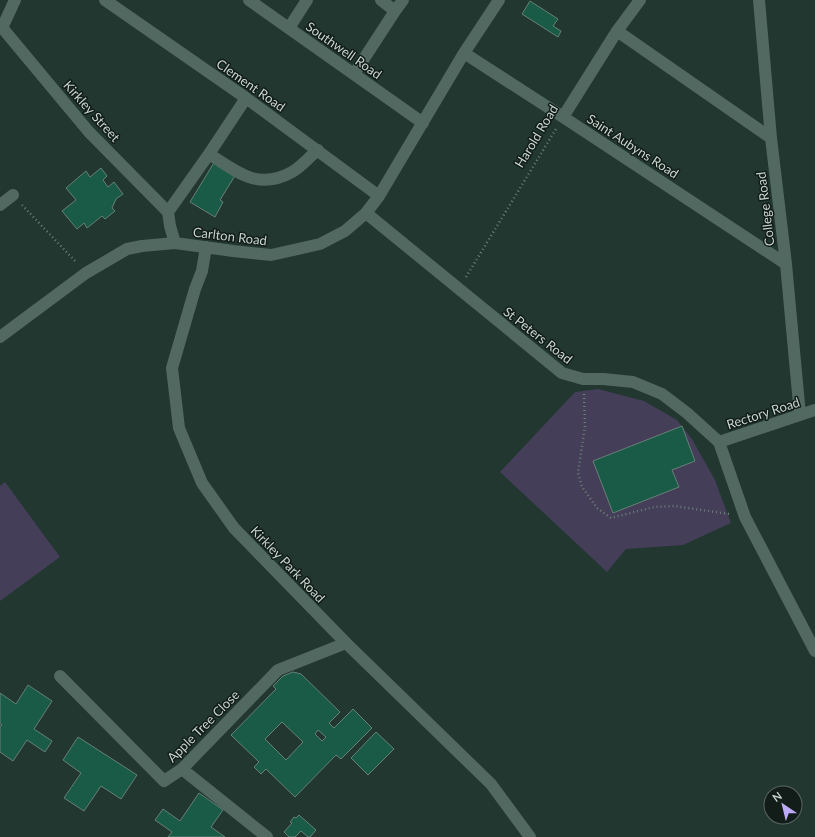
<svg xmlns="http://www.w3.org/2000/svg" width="815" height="837" viewBox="0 0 815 837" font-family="Lato,sans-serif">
<rect width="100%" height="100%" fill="#21372f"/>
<path fill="#443e59" d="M598 389 644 401 677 420 692 439 715 480 731 523 683 545 626 549 607 572 500 472 575 392Z
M5 482 60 557 0 601V486Z"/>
<path fill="#195b47" stroke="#688076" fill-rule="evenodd" d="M530 1 558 19 553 26 561 31 558 37 522 14Z
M215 161 236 174 220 200 223 202 215 217 190 202Z
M101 168 107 176 103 180 108 187 114 182 123 194 116 199 112 208 115 211 105 219 102 216 87 228 84 223 77 229 62 211 76 200 66 188 86 171 90 177Z
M682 426 695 461 672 470 679 487 613 513 593 461Z
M293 672 301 674 340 712 329 723 334 728 353 709 372 728 341 759 336 755 295 797 266 769 261 774 254 767 259 762 231 735 276 689 273 686 283 676ZM282 722 303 742 286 760 265 739ZM318 730 326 737 322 741 315 734Z
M28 685 52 701 34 729 52 741 45 752 27 740 13 761 0 752V727L2 725 0 724V693L16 704Z
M376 732 394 749 368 775 351 758Z
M78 737 137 775 121 799 101 786 84 811 64 798 81 773 63 760Z
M199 793 223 810 211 827 225 837H168L172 832 155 820 163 809 180 821Z
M299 815 316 830 310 837H308L301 831 295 837H289L284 832 292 823 290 822 294 817 296 818Z"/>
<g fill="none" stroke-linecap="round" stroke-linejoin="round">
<path stroke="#6c7e77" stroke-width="2.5" stroke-dasharray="1 3" stroke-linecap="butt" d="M22 205 76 262
M466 277 556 129
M584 394 585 426 578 473 582 487 597 508 611 518 654 507 674 506 729 514"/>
<path stroke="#516960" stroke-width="12" d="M105 0 246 98 379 196
M249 0 423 123
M759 0 771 138 786 264 800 415
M395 11 403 0
M0 25 89 132 168 212
M2 28 15 0
M289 28 307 0
M617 31 771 138
M464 53 563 117 786 264
M354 74 395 11 381 0
M563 117 617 31 640 0
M209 154C237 172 258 191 292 172 301 167 309 157 318 150
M0 205 13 195
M366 213 562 373 583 379H603L633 382 662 394 687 413 719 442 745 517 815 651
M175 243 170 226 168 212 209 154 246 98
M206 247 202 271 195 289 172 368 179 428 202 483 234 528 346 643 491 784 530 837
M0 337 86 273 127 249 142 246 175 243 233 251 271 255 320 244 345 231 366 213 379 196 464 53 499 0
M719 442 815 410
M60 676 164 781 182 769 278 670 346 643
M182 769 267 837"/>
</g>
<g text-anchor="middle" stroke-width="3" stroke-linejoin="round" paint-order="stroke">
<g font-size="13" fill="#c8d5cf" stroke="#121c18">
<text transform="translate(344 50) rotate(35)" y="5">Southwell Road</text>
<text transform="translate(251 85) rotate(35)" y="5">Clement Road</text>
<text transform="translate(92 111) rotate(48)" y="5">Kirkley Street</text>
<text transform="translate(536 136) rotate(-59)" y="5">Harold Road</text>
<text transform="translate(633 146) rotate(33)" y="5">Saint Aubyns Road</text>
<text transform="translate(765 209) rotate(-97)" y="5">College Road</text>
<text transform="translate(230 236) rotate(7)" y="5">Carlton Road</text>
<text transform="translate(538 335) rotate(38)" y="5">St Peters Road</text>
<text transform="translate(763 413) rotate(-18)" y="5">Rectory Road</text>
<text transform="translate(288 564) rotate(46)" y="5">Kirkley Park Road</text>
<text transform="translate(203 726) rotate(-45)" y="5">Apple Tree Close</text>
</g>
</g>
<g transform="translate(783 805) rotate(325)"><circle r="19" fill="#121c18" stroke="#5b6661"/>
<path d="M0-3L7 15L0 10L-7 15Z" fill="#bcaaf6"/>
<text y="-6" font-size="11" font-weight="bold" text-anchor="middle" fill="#c8d5cf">N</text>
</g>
</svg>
